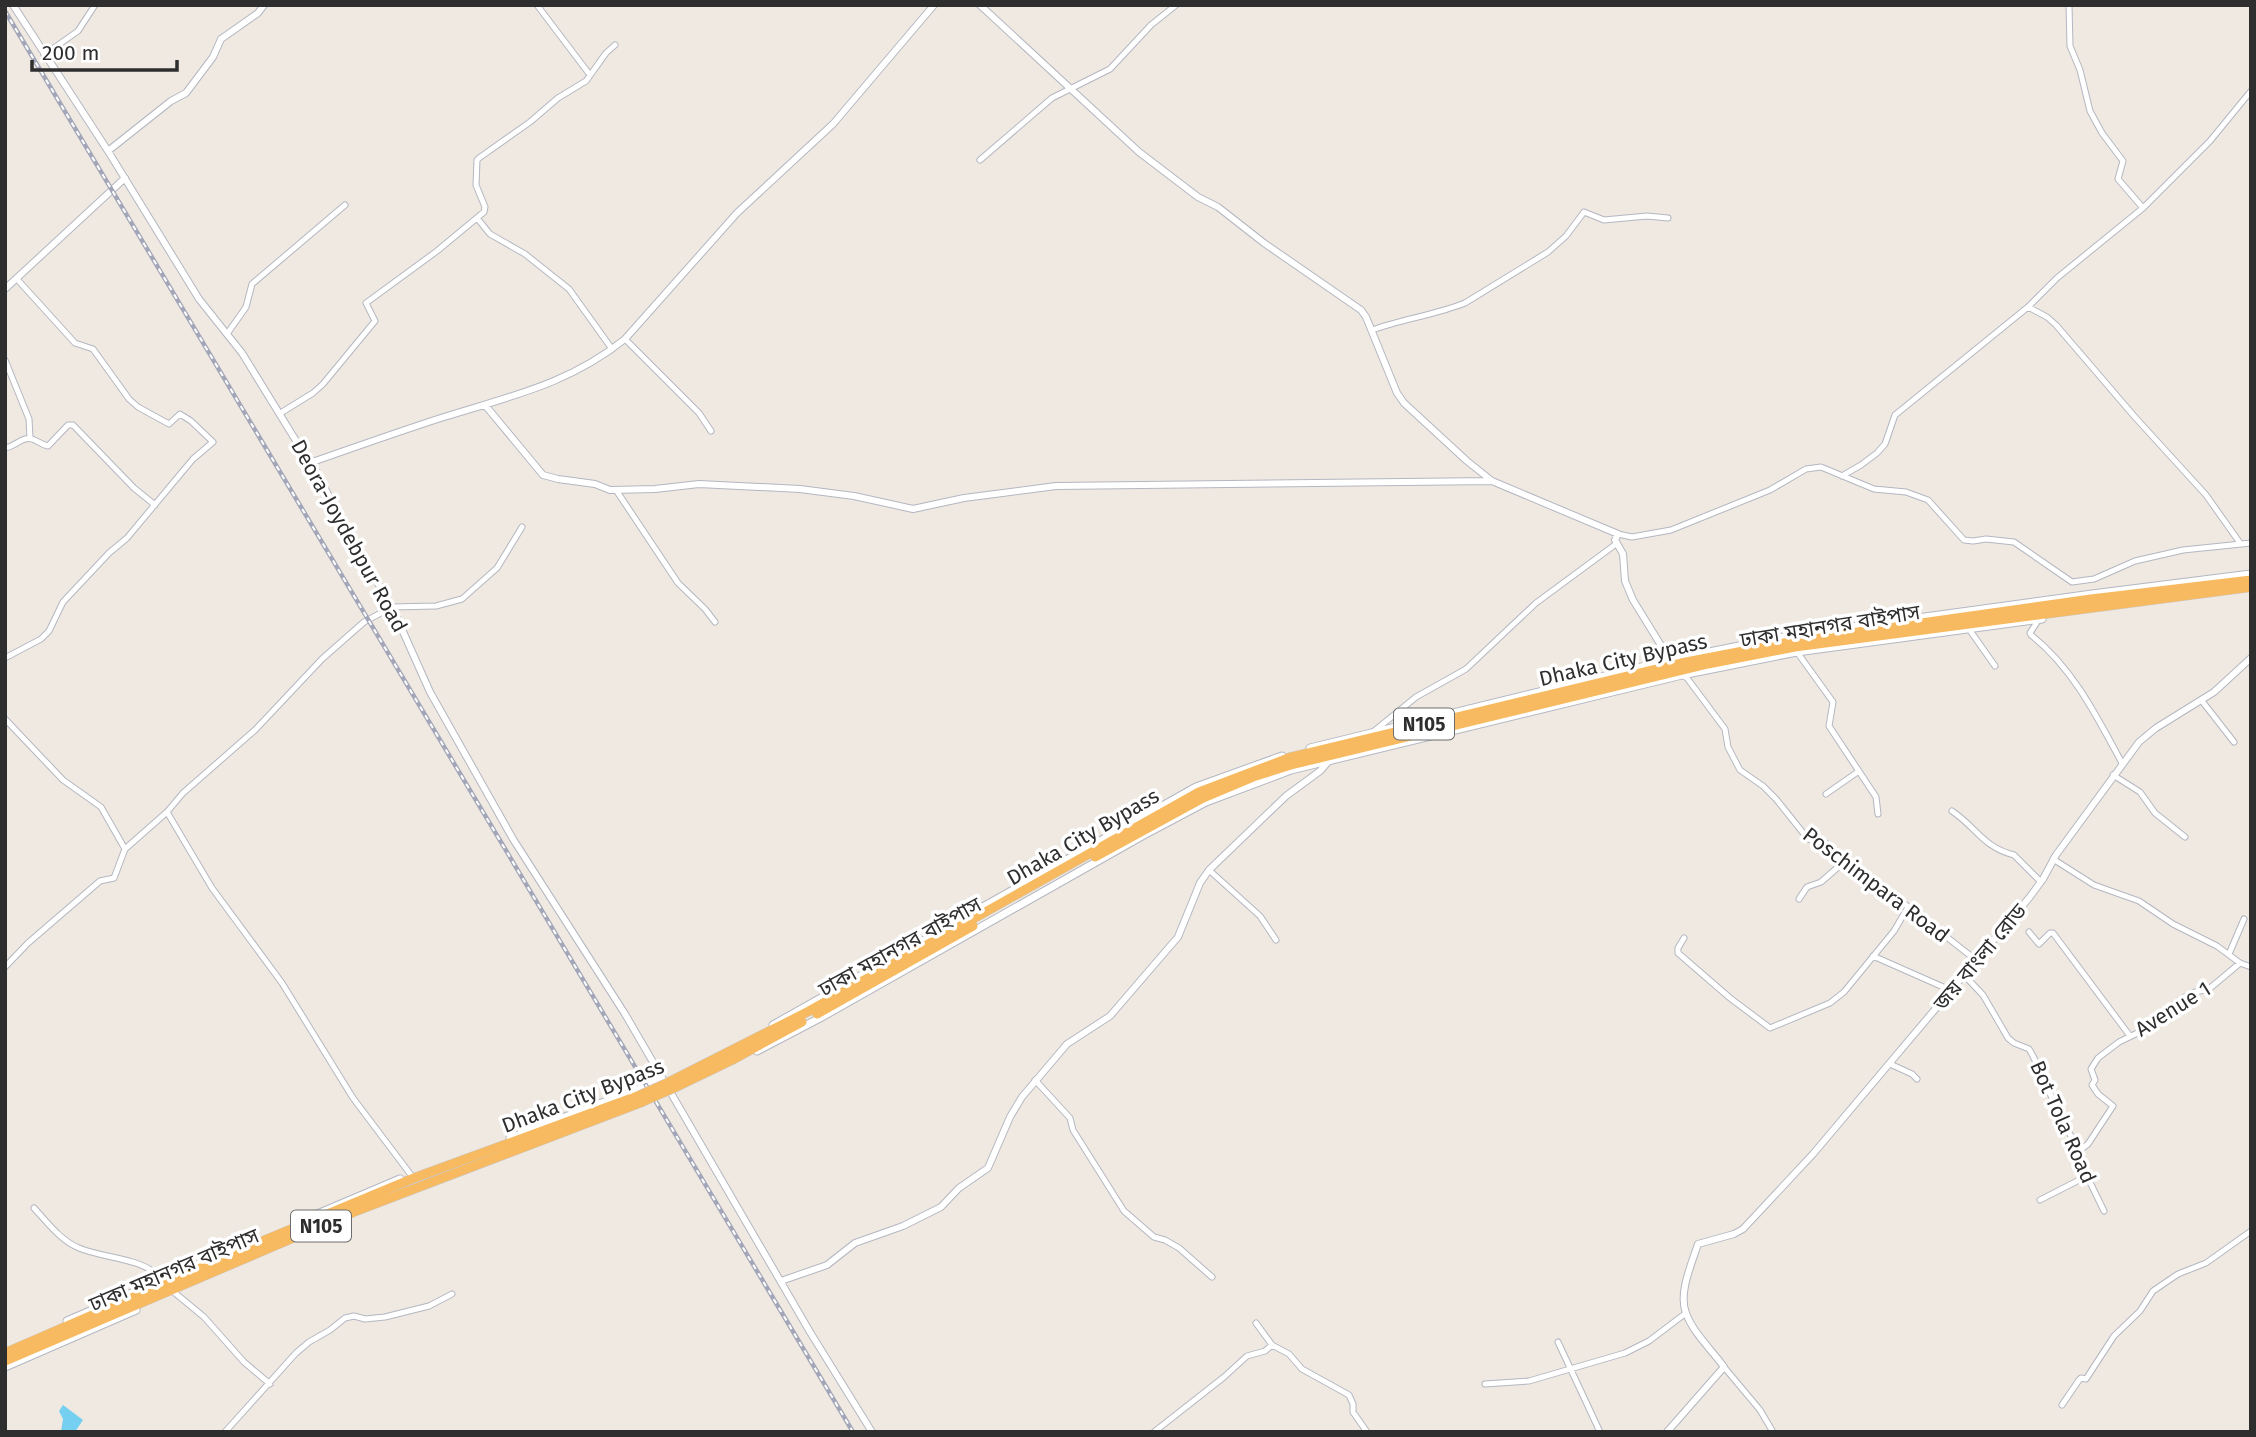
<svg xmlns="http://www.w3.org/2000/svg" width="2256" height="1437" viewBox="0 0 2256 1437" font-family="'Fira Sans','Noto Sans Bengali',sans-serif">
<rect width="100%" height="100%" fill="#efe9e1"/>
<path fill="#75cff0" d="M63 1405 83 1420 75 1432H61L63 1419 59 1411Z"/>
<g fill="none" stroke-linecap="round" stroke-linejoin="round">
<g stroke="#b4b7c1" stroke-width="7">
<path id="minor" d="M537 5 590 75
M2069 5 2070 46 2080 70 2090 111 2102 133 2123 161 2118 179 2143 208 2210 141 2251 91
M44 55 78 31 95 5
M980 160 1052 98 1110 69 1151 25 1176 5
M477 218 490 234 525 254 569 289 612 349
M16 278 75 343 93 349 129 399 138 407 169 424 180 414 191 421 213 442
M2028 307 2047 317 2056 325 2134 416 2206 495 2240 543
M1372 330C1402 319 1435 315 1465 303L1548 252 1566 236 1584 212 1604 220 1647 216 1668 218
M227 334 246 307 252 284 345 205
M625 339 699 413 711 431
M5 360 29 419 30 438
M279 414 313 393 323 384 375 321 366 303 437 251 484 212 485 207 476 185 477 160 479 158 530 122 558 98 586 81 606 53 615 45
M5 448C15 447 22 436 32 439 38 441 42 445 48 446L68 425H73L134 488 155 505
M1842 476 1861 465 1877 453 1885 444 1895 415 2028 307 2057 278 2143 208
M616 490 678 583 705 609 715 622
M1618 534 1632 537 1671 530 1770 490 1806 469 1821 467 1874 489 1906 492 1928 500 1964 540 1973 541 1986 539 2014 542 2072 582 2094 579 2135 561 2183 550 2251 543
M2039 619 2030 633 2031 635C2073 668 2097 717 2122 763
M1969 629 1995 666
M1797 652 1833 702 1829 726 1876 797 1878 814
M5 658 41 639 49 631 63 602 109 553 127 538 193 459 213 442
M1682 675 1687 678 1725 729 1728 747 1740 770 1763 786 1776 799 1808 839 1826 843 1845 861 1879 884 1976 960
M2202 701 2234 742
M5 719 63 780 101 807 125 849
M1373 732 1416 697 1466 669 1536 603 1616 544
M2113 775 2140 792 2155 813 2185 837
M1826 794 1859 771
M1952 811C1977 828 1983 847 2014 855L2041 882
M167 812 212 888 282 983 353 1098 411 1175
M2053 859 2094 885 2139 901 2173 924 2217 946 2240 963 2251 967
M1209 870 1260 916 1276 940
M1799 899 1807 887 1821 882 1845 861
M2029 932 2039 944 2050 933H2053L2130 1036
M1684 938 1678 948V953L1730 998 1770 1028 1830 1003 1844 992 1894 931 1908 907
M2229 954 2244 919
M1873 956 1950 990
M5 967 28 943 100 881 114 878 125 849 167 812 183 793 255 730 322 659 364 622 392 607 436 606 462 599 497 568 522 527
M1964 975 1983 995 2008 1038 2014 1043 2029 1049 2033 1056 2062 1120 2081 1154 2085 1172 2104 1211
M1890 1064 1912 1074 1917 1079
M1035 1080 1070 1118 1073 1130 1124 1211 1154 1237 1165 1240 1179 1248 1212 1277
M2079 1151 2088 1144 2113 1106 2098 1094 2092 1085 2095 1080 2091 1069 2098 1058 2119 1042 2162 1021 2174 1004 2191 993 2209 989 2240 963
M2040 1200 2087 1176
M34 1208C47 1222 61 1241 79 1248 105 1259 143 1257 161 1279
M175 1293 204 1317 244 1362 270 1384
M1256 1323 1272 1345 1289 1354 1302 1369 1349 1395 1353 1404V1412L1367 1432
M1558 1342 1600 1432
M1724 1367 1760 1410 1773 1432
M1485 1384 1529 1381 1625 1353 1649 1341 1686 1313
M2062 1405 2079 1380 2081 1378 2086 1379 2114 1336 2140 1311 2153 1291 2178 1274 2206 1263 2251 1231
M225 1432 296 1353 309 1342 330 1330 345 1318 354 1316 365 1319 385 1317 429 1306 452 1294
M1154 1432 1224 1377 1247 1356 1265 1351 1272 1345"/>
</g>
<g stroke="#b4b7c1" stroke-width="8">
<path id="tertiary" d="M13 5 108 151 199 299 242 353 298 444 310 458 341 521 392 607 430 692 513 839 625 1014 810 1332 872 1432
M980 5 1139 152 1198 197 1218 207 1264 243 1361 310 1366 317 1397 393 1404 403 1467 461 1492 481 1618 534 1615 540 1623 554 1625 581 1633 600 1670 660
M108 151 171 101 186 93 213 57 221 39 258 13 264 5
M5 289 125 178
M485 405 543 475 558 479 595 484 610 490 655 489 699 484 800 489 854 496 913 509 964 498 1056 486 1492 481
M312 462C356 447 400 431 444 417 511 396 569 384 625 339L737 213 833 124 934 5
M781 1281 827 1265 855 1243 903 1226 941 1207 959 1188 988 1168 1010 1117 1022 1097 1067 1044 1110 1016 1178 937 1200 883 1209 870 1286 796 1320 771 1328 762
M1667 1432 1724 1367C1712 1350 1693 1333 1686 1313 1678 1293 1692 1263 1698 1244L1734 1234 1743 1229 1813 1154 2029 898 2043 879 2056 855 2139 742 2156 728 2214 692 2251 658"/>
</g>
<g stroke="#b4b7c1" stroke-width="9">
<path id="secondary" d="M1310 748 1670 660 1793 635 2092 594 2251 574
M773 1025 1196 787 1282 756
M757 1051 820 1018 1142 836 1206 802 1291 770 1682 675 1797 652 2042 619
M510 1138 662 1080
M308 1218 400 1179
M67 1321 213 1258
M5 1367 136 1310"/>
</g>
<g stroke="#c9c9c9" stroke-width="10">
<path id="trunk" d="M1095 857 1203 798 1253 777 1291 765 1708 664 1795 647 2251 587
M817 1014 973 926
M669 1082 809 1011 1199 792 1291 757 1681 663 1794 641 2091 599 2251 580
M674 1088 732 1060 802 1022
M5 1353 258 1243 414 1178 640 1095
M5 1361 356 1211 642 1102"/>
</g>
<use href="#minor" stroke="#fff" stroke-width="5"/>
<use href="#tertiary" stroke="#fff" stroke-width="6"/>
<use href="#secondary" stroke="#fff" stroke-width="7"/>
<use href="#trunk" stroke="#f8ba60" stroke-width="9"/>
<g stroke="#a3a6b8" stroke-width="4.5">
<path id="rail" d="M5 11 853 1432"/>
</g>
<use href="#rail" stroke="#fff" stroke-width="2" stroke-dasharray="5" stroke-linecap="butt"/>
<g stroke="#c9c9c9" stroke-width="10" stroke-linecap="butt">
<path id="trunk-bridge" d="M640 1095 669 1082
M642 1102 674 1088"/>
</g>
<use href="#trunk-bridge" stroke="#f8ba60" stroke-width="9"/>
</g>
<g text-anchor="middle" stroke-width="7" stroke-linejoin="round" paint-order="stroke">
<g fill="#fff" stroke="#6d6d6d" stroke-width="2">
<rect x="1394" y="708.5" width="60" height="31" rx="5"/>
<rect x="291" y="1210.5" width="60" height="31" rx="5"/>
</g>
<g font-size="19" font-weight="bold" fill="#2e2e2e">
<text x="1424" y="731">N105</text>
<text x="321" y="1233">N105</text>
</g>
<g font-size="21" fill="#2e2e2e" stroke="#fff">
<text transform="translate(349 536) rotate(61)" y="7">Deora-Joydebpur Road</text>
<text transform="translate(1830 626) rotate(-9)" y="7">ঢাকা মহানগর বাইপাস</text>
<text transform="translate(1623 660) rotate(-13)" y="7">Dhaka City Bypass</text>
<text transform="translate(1083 837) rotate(-30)" y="7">Dhaka City Bypass</text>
<text transform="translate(1876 885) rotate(37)" y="7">Poschimpara Road</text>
<text transform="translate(900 947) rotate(-29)" y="7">ঢাকা মহানগর বাইপাস</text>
<text transform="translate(1980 957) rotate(-50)" y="7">জয় বাংলা রোড</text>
<text transform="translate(2173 1009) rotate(-32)" y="7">Avenue 1</text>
<text transform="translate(583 1096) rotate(-21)" y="7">Dhaka City Bypass</text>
<text transform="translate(2063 1122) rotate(66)" y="7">Bot Tola Road</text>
<text transform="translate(174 1270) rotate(-23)" y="7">ঢাকা মহানগর বাইপাস</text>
</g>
</g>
<rect width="2256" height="1437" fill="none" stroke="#2e2e2e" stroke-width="14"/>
<path d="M32 60v10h145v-10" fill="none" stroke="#2e2e2e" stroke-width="3.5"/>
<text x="42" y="60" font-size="21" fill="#2e2e2e" stroke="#ffffff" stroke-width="5" paint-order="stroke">200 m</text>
</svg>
